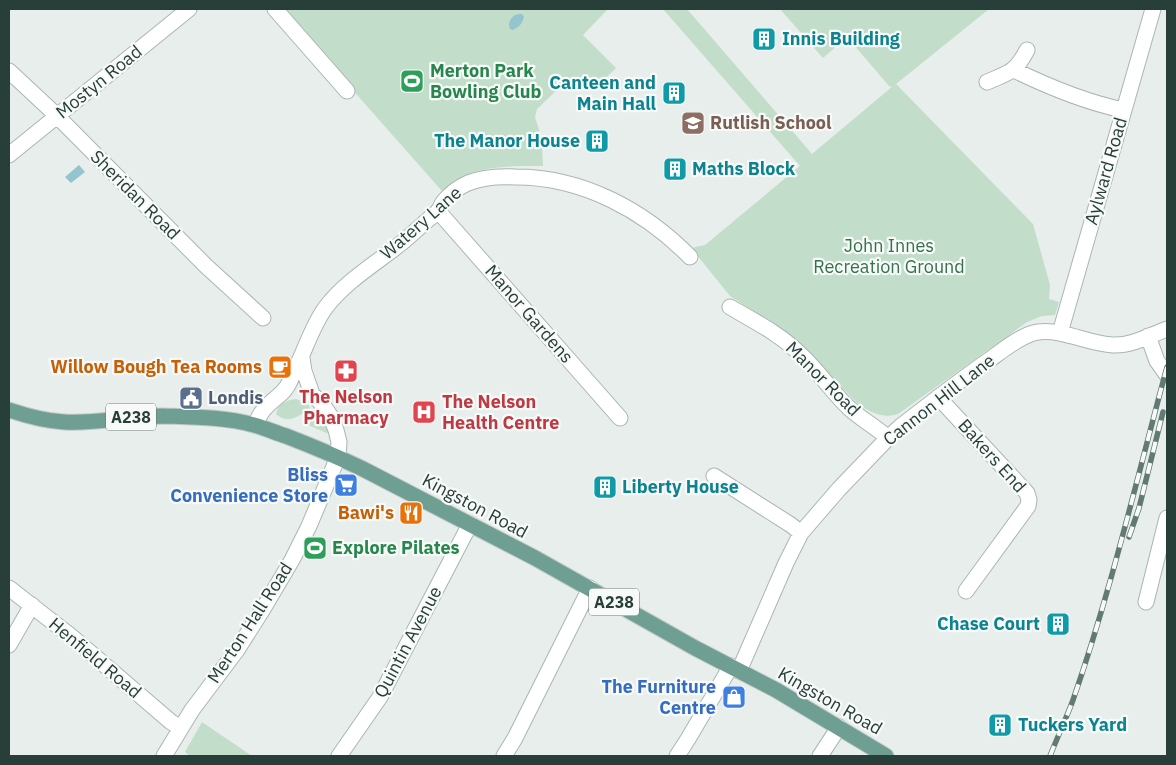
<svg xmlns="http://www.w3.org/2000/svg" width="1176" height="765" viewBox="0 0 1176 765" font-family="'IBM Plex Sans',sans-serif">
<rect width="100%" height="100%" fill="#e7eeeb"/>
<path fill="#c2ddc9" d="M281 9H608L583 35 616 68 593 90 577 87 564 83 537 109 535 117 539 130 542 145 543 166C515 166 483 165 458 179 452 182 447 187 442 191Z
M663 9H687L812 154 893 86 890 87 847 37 823 58 780 9H989L896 84 1033 224 1050 285 1049 299 1059 302 1055 315 1042 316 1027 322 898 414C884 419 869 412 857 403L811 355 787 333 730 296 692 249 695 247 705 245 800 166Z
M296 399 308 404 310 408 309 410C297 416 289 425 276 414 278 404 287 400 296 399Z
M316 415 322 417 330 433 329 434 308 425 306 422 307 419Z
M202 722 252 756H190L185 752Z"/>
<path fill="#94c4cd" d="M519 14H522L524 17C522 24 519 27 513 30L510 29C507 22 512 15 519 14Z
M79 165 85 172 71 183 65 177Z"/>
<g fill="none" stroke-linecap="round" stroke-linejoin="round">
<g stroke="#aab6b2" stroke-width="17">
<path id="minor" d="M275 9 347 91
M1014 70C1049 87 1085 102 1123 110
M9 71 53 112 206 266 263 318
M987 82C1010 72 1015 73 1027 50
M9 155 189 9
M438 211 620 418
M730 307C754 321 780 334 800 354 818 370 831 391 849 408 861 419 876 427 888 438
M1060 333 1153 9
M1148 336 1157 361 1167 375
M938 397 1027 493 1029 500 1028 506 966 591
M255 425C257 421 259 416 262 412 268 402 280 397 286 388 289 384 291 379 293 374 305 352 311 327 326 307 347 280 378 262 404 241 413 233 421 226 430 218 433 216 436 214 438 211 441 208 441 204 444 201 450 194 459 187 468 183 483 177 500 176 516 177 583 177 645 211 690 257
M714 476 791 525 801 533
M9 588 72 637 171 722 181 728
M1146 602 1167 518
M9 645 32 605
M739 671 786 563 801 533 839 489 888 438 901 426C931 403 961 379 992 358 1004 349 1023 334 1038 332 1064 329 1088 344 1113 345 1132 346 1150 335 1167 329
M164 756 192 710 237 650 263 609 292 560 309 526 338 457 339 442 336 430 331 417 323 405 312 394 304 371 302 358
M339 756 380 697 470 524
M504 756 515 738 590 588
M677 756 688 739 731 666
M820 756 839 727"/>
</g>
<g stroke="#c3c9c7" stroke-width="17">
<path id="major" d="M9 410C27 416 45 421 64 422 97 424 130 416 163 416 193 417 225 417 254 425 265 428 276 433 286 436 312 446 338 457 363 469L535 558 695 648 776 690 886 756"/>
</g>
<use href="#minor" stroke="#fff" stroke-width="15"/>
<use href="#major" stroke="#6f9f93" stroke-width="15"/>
<g stroke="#627a73" stroke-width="5.5">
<path id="rail" d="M1129 537 1139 508 1163 412
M1050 756C1057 738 1066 719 1073 700 1111 591 1137 478 1167 367"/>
</g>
<use href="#rail" stroke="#f7faf9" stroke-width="4" stroke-dasharray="11" stroke-linecap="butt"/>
</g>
<defs>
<g id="building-square" transform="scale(1.25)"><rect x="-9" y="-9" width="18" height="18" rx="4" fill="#0f9aa8" stroke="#f7faf9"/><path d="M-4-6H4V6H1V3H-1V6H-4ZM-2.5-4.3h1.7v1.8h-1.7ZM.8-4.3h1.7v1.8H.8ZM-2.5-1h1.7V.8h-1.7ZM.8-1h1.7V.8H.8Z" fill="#fff"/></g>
<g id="stadium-square" transform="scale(1.25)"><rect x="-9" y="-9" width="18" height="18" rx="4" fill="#2e9e5b" stroke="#f7faf9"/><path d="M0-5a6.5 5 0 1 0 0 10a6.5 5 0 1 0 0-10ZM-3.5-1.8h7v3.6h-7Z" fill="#fff"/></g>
<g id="school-square" transform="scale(1.25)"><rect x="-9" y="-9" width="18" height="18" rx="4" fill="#8d6e63" stroke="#f7faf9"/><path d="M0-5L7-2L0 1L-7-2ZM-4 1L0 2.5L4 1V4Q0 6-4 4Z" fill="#fff"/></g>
<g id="cafe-square" transform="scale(1.25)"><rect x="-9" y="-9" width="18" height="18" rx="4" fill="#e8710a" stroke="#f7faf9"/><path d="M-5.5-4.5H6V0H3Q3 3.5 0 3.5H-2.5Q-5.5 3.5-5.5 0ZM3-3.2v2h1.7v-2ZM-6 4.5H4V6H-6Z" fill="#fff"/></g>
<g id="pharmacy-square" transform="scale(1.25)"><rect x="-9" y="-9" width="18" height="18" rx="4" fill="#e0444e" stroke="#f7faf9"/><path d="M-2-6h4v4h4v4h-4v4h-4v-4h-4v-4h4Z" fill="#fff"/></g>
<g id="civic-square" transform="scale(1.25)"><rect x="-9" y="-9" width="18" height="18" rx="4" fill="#5c6f8a" stroke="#f7faf9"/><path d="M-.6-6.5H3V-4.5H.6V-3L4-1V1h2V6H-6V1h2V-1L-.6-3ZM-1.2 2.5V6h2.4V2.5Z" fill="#fff"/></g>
<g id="hospital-square" transform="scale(1.25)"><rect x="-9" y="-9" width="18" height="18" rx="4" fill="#e0444e" stroke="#f7faf9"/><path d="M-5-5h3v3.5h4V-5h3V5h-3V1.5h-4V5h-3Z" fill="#fff"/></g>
<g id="supermarket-square" transform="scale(1.25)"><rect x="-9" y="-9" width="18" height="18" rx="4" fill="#3f7fe0" stroke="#f7faf9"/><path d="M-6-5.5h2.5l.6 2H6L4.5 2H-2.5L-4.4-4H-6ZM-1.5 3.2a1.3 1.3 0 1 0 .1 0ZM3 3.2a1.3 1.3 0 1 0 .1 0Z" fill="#fff"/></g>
<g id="restaurant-square" transform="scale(1.25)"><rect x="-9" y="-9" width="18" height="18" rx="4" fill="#e8710a" stroke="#f7faf9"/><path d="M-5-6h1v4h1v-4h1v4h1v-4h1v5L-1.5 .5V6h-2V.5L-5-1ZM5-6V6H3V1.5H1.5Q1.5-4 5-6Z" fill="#fff"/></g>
<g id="shop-square" transform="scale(1.25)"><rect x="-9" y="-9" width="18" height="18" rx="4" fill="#3f7fe0" stroke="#f7faf9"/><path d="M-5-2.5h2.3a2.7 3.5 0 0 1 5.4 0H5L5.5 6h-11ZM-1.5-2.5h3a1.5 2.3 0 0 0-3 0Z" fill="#fff"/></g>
</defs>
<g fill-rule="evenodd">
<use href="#building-square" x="764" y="39"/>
<use href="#stadium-square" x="412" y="81"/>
<use href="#building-square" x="674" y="93"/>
<use href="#school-square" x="693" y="123"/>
<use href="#building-square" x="597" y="141"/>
<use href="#building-square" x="675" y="169"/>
<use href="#cafe-square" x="280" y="367"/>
<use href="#pharmacy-square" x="346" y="371"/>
<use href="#civic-square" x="191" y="398"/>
<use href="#hospital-square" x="424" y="412"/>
<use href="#supermarket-square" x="346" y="485"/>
<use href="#building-square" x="605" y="487"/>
<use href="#restaurant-square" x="411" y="513"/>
<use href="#stadium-square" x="315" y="548"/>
<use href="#building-square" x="1058" y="624"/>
<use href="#shop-square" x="734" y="697"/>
<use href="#building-square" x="1000" y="725"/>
</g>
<g text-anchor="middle" stroke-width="4.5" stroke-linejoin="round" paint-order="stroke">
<g fill="#f7faf9" stroke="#657772" stroke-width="1">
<rect x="106" y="403.5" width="50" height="27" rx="4"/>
<rect x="589" y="588.5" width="50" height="27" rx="4"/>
</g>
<g font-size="16" font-weight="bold" fill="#273f38">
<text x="131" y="423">A238</text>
<text x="614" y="608">A238</text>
</g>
<g font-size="18" font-weight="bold" fill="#0d838f" stroke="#f7faf9" text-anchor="start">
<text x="782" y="45">Innis Building</text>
<text x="656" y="89" text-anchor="end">Canteen and<tspan x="656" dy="21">Main Hall</tspan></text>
<text x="580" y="147" text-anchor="end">The Manor House</text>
<text x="692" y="175">Maths Block</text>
<text x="622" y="493">Liberty House</text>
<text x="1040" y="630" text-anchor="end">Chase Court</text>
<text x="1018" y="731">Tuckers Yard</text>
</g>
<g font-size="18" font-weight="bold" fill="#27864d" stroke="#f7faf9" text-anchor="start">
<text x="430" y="77">Merton Park<tspan x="430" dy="21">Bowling Club</tspan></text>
<text x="332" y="554">Explore Pilates</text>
</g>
<g font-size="18" fill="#273f38" stroke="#f7faf9">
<text transform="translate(99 82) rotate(-39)" y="6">Mostyn Road</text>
<text transform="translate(1106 171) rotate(-74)" y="6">Aylward Road</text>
<text transform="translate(135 195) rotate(45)" y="6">Sheridan Road</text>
<text transform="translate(421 223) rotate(-41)" y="6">Watery Lane</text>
<text transform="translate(529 314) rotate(49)" y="6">Manor Gardens</text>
<text transform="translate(823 379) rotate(45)" y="6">Manor Road</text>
<text transform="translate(939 400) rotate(-38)" y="6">Cannon Hill Lane</text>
<text transform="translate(992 456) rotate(48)" y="6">Bakers End</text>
<text transform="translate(475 506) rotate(28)" y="6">Kingston Road</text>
<text transform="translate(250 623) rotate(-57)" y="6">Merton Hall Road</text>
<text transform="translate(408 642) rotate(-62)" y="6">Quintin Avenue</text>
<text transform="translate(95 658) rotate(40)" y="6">Henfield Road</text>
<text transform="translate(830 701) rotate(30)" y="6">Kingston Road</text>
</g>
<g font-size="18" font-weight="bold" fill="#785e54" stroke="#f7faf9" text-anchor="start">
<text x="710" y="129">Rutlish School</text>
</g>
<g font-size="18" fill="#34724c" stroke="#f7faf9">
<text x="889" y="252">John Innes<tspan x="889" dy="21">Recreation Ground</tspan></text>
</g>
<g font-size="18" font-weight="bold" fill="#c56008" stroke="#f7faf9" text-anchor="end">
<text x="262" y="373">Willow Bough Tea Rooms</text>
<text x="394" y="519">Bawi's</text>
</g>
<g font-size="18" font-weight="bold" fill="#be3a42" stroke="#f7faf9">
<text x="346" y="403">The Nelson<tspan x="346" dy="21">Pharmacy</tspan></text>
<text x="442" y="408" text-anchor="start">The Nelson<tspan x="442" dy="21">Health Centre</tspan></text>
</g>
<g font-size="18" font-weight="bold" fill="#4e5e75" stroke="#f7faf9" text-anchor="start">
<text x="208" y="404">Londis</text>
</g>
<g font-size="18" font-weight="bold" fill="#366cbe" stroke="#f7faf9" text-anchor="end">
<text x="328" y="481">Bliss<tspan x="328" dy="21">Convenience Store</tspan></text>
<text x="716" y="693">The Furniture<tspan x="716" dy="21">Centre</tspan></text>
</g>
</g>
<rect width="1176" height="765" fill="none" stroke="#273f38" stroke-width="20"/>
</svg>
